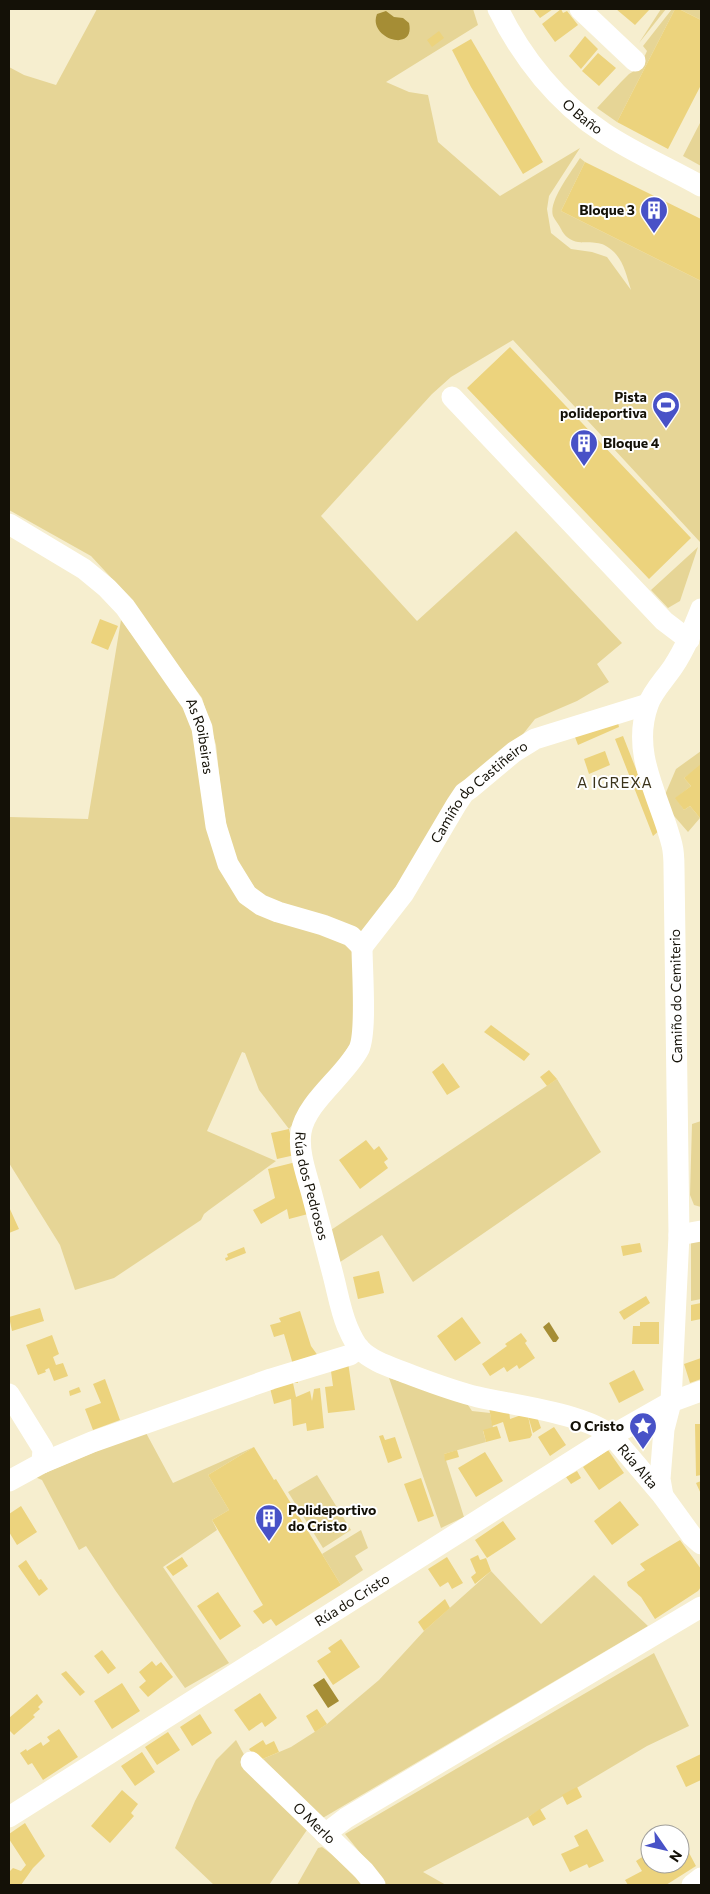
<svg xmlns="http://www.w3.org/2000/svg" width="710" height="1894" viewBox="0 0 710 1894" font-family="Commissioner,sans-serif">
<rect width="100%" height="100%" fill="#f6eecf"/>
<path fill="#e6d596" d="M97 9H473L478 25 386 82 409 92 428 95 438 142 500 196 580 148 549 196 547 209 551 233 571 249 592 252 607 257 631 290C627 277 624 262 614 252 600 239 594 244 578 242 571 241 564 236 561 229 559 225 555 220 553 216 548 201 572 171 580 158L585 162 561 211 701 281V537L700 542 513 340 451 377 432 394 321 516 417 621 516 531 622 643 597 664 609 682 577 701 535 719 516 743 438 823 364 935 259 894 239 864 230 843 222 801 216 745 202 698 118 585 91 556 9 510V67L24 75 56 85Z
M661 9H666L639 43Z
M672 9H675L617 122 597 108 621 82 629 74 639 68 647 51 643 46Z
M679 9H701V20Z
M701 121V166L683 156Z
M698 547 680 601 668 608 651 590Z
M121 620 185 705 196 739 221 869 354 949 355 1037 321 1087 289 1129 259 1090 245 1053 242 1052 207 1131 276 1161 209 1210 204 1214 201 1220 114 1278 75 1290 60 1245 9 1163V817L88 819Z
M701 751V766L684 778 691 786 676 798 684 810 690 806 700 818 688 832 668 809 664 797 676 769Z
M557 1079 601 1152 413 1282 382 1235 337 1264 328 1232Z
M701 1121V1207L694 1205 690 1195 692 1124Z
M701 1239V1299L691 1301V1240Z
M389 1378 466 1402 472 1411 490 1413 493 1428 483 1431 486 1442 444 1454 464 1517 441 1528Z
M145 1431 173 1483 254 1447 208 1475 229 1510 212 1520 217 1530 163 1567 229 1663 185 1688 115 1590 86 1546 79 1550 42 1480 35 1477Z
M317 1475 351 1530 323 1548 288 1492Z
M361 1530 368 1548 355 1556 363 1570 341 1585 322 1554Z
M491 1571 541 1624 594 1575 648 1626 321 1819 258 1761 291 1747 327 1724 379 1680 424 1631Z
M654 1653 689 1726 647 1746 528 1817 423 1872 446 1885H386L345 1834Z
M236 1740 257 1778 309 1827 269 1885H214L175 1848 195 1801 216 1760Z
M322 1847 341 1861 362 1885H297L318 1848Z"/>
<path fill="#a58d35" d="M386 11 394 17 403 18 409 23C416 54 367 38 377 14Z
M549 1322 559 1338 556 1342H553L543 1327Z
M324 1678 339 1701 328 1708 313 1685Z"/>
<path fill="#ecd37d" d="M533 9H553L540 18Z
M561 9 563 13 567 11 578 25 555 42 542 24Z
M616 9H650L635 25Z
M675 9H679L701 20V85L668 149 617 122Z
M439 31 444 38 432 47 427 40Z
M585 36 598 49 581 69 569 56Z
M471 39 543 162 523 174 471 87 452 50Z
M598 53 616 68 599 86 582 71Z
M585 162 701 219V281L561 211Z
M510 347 691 538 649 579 467 388Z
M100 619 118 626 108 650 91 643Z
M617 719 619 727 578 745 573 732Z
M623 736 660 830 653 836 615 739Z
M605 751 610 765 589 774 584 759Z
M701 764V817L700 818 690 806 684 810 675 798 691 786 684 778Z
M491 1025 530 1054 524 1061 484 1032Z
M443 1063 460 1087 447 1095 432 1072Z
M549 1070 557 1079 547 1086 540 1077Z
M289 1129 295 1155 277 1159 271 1133Z
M366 1140 374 1150 379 1146 388 1159 384 1162 388 1168 360 1189 339 1160Z
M296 1162 308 1214 289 1219 287 1209 261 1224 253 1210 275 1198 268 1169Z
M9 1207 19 1229 9 1233Z
M640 1243 642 1252 623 1256 621 1246Z
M244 1247 246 1253 226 1261 225 1258 228 1257 227 1254Z
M379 1271 384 1293 358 1299 353 1277Z
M646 1296 650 1303 624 1320 619 1312Z
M701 1303V1319L691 1321V1305Z
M40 1308 44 1321 12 1331 9 1317Z
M300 1311 311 1346 321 1360 294 1368 284 1334 274 1337 270 1325 281 1322 279 1318Z
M462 1317 481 1343 455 1361 437 1336Z
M640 1322H659V1344H632L633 1326H640Z
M521 1333 527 1341 525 1343 535 1358 519 1369 517 1365 507 1372 504 1367 490 1376 482 1364 507 1346 505 1344Z
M52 1335 59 1354 53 1357 56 1365 63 1363 68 1376 54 1381 49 1368 45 1370 46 1372 38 1375 26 1345Z
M701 1358V1379L690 1383 684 1364Z
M348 1362 355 1410 328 1413 325 1387 333 1386 330 1364Z
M634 1370 644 1390 619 1403 609 1383Z
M297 1377 298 1383H293L296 1397 310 1391 312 1401 314 1389 320 1388 324 1428 307 1431 306 1423 293 1426 291 1399 274 1404 269 1384Z
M105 1379 120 1420 93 1430 85 1409 101 1403 93 1384Z
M79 1387 81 1392 70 1396 69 1391Z
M489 1407 509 1410 510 1419 527 1413 536 1414 541 1428 533 1433 528 1416 532 1435 530 1438 509 1442 503 1422 492 1426Z
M700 1420H701V1475L696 1476 695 1424H700Z
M497 1426 501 1438 486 1442 483 1430Z
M554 1427 566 1445 550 1456 538 1437Z
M383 1435 385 1440 395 1437 402 1458 388 1463 379 1436Z
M254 1447 274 1480 276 1479 341 1585 276 1626 271 1619 263 1624 253 1611 263 1605 212 1520 229 1510 208 1475Z
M457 1450 459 1457 445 1461 444 1454Z
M608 1450 624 1473 599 1490 583 1467Z
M485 1452 503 1481 476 1497 458 1468Z
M577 1471 581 1478 571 1484 566 1477Z
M421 1478 434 1516 418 1522 404 1484Z
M701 1481V1494L696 1483Z
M620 1501 639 1525 612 1545 594 1521Z
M21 1506 37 1532 17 1545 9 1532V1514Z
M503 1521 516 1539 487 1558 475 1540Z
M680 1540 701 1569V1587L698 1591 655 1619 641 1597 628 1586 627 1582 645 1570 640 1564Z
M478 1555 480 1560 486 1558 491 1571 475 1584 471 1577 476 1573 470 1559Z
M182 1557 188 1566 173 1576 166 1567Z
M447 1557 463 1583 452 1589 448 1582 440 1587 428 1569Z
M26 1560 39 1580 41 1579 48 1589 39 1596 18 1566Z
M218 1592 241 1626 220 1640 197 1606Z
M445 1599 450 1608 424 1631 418 1622Z
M341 1639 360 1667 333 1685 317 1661 331 1652 328 1648Z
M102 1650 116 1668 108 1674 94 1656Z
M152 1661 156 1666 161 1662 173 1677 148 1697 139 1687 146 1681 139 1672Z
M66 1671 85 1692 80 1696 61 1674Z
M122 1683 140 1711 112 1729 94 1701Z
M260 1693 277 1718 265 1727 262 1722 249 1731 234 1710Z
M37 1694 43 1702 38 1707 40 1709 33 1715 35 1717 14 1735 9 1730V1718Z
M317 1709 327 1724 315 1732 306 1716Z
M200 1714 212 1733 192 1746 180 1727Z
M59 1729 78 1757 43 1780 32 1763 28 1765 20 1753 26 1749 27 1751 41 1742 43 1746 50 1741 47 1737Z
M168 1732 180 1750 157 1765 145 1747Z
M263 1740 266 1745 274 1741 279 1752 258 1761 249 1749Z
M142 1752 155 1772 135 1786 121 1766Z
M701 1754V1780L686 1787 676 1766Z
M577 1787 582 1797 567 1805 562 1795Z
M122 1790 138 1804 131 1813 134 1816 110 1843 91 1826Z
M540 1809 546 1819 533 1826 528 1817Z
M25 1823 45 1856 33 1868 21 1885H9V1872L13 1868 21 1871 26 1865 9 1839V1834Z
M587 1829 604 1861 589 1868 587 1864 570 1872 561 1854 579 1846 574 1836Z
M680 1836 696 1866 666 1885H628L625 1880 642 1871 636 1861 650 1852V1864H680Z"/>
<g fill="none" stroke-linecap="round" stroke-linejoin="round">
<g stroke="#fff" stroke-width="21">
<path id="s1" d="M498 9C522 58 558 103 604 133 634 153 669 168 701 186"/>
<path d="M580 9 635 61"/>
<path d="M452 397 664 621 689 640"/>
<path id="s2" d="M9 524 84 569 107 588 125 607 192 703 202 728 216 826 228 864 247 895 261 905 278 912 323 925 351 936 362 947"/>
<path id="s3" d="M362 947C362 969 367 1032 359 1049 345 1076 306 1102 301 1132 298 1151 306 1173 311 1191 318 1218 325 1244 332 1271 337 1289 340 1309 347 1326 350 1333 354 1343 360 1349 371 1361 391 1367 406 1373 430 1382 453 1391 478 1397 511 1405 601 1415 618 1443L663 1496 692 1536 701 1544"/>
<path id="s4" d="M362 947 404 893 456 805 464 793 471 788 514 752 535 739 648 704"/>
<path d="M679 1235 701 1231"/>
<path d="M9 1394 43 1449 42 1463"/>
<path d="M9 1481 42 1463 92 1442 271 1379 350 1355 359 1348"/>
<path d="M663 1496 660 1479 664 1429 671 1402 679 1235 674 868C674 861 674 853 672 845 661 799 630 755 648 705 652 692 665 679 673 667 685 649 693 629 701 609"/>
<path id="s5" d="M251 1762 364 1871 375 1885"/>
<path id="s6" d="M9 1817 613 1435 671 1402 701 1391"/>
<path d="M325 1834 346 1818 701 1607"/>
<path d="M692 1885 701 1878"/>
</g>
</g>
<defs>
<g id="building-pin" transform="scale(1.4375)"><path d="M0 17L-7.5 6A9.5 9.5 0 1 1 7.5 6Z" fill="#4852c7" stroke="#fff"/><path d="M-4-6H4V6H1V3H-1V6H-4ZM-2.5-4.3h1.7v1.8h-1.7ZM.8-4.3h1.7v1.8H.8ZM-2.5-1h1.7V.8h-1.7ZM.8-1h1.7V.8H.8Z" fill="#fff"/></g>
<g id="stadium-pin" transform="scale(1.4375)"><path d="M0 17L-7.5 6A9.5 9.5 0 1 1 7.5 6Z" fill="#4852c7" stroke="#fff"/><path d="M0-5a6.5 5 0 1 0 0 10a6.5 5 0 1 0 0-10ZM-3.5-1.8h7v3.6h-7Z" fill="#fff"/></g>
<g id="sight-pin" transform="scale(1.4375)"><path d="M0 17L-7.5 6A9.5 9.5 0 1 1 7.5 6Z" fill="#4852c7" stroke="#fff"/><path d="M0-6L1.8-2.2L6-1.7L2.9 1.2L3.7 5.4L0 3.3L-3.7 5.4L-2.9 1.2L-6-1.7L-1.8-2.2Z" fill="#fff"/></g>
</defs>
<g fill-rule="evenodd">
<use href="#building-pin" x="654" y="210"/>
<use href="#stadium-pin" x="666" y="405"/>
<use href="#building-pin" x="584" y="443"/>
<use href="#sight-pin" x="643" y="1426"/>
<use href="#building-pin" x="269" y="1518"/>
</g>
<g text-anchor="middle" stroke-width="4" stroke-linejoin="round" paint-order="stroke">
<g font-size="14" fill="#141107" stroke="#fff">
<text dy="5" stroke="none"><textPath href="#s1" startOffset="138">O Baño</textPath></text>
<text dy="5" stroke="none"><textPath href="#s2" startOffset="295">As Roibeiras</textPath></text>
<text dy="5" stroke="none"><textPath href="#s4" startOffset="196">Camiño do Castiñeiro</textPath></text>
<text transform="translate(676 996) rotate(-91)" y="5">Camiño do Cemiterio</text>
<text dy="5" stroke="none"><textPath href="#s3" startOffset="260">Rúa dos Pedrosos</textPath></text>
<text dy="5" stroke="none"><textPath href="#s3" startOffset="740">Rúa Alta</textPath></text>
<text dy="5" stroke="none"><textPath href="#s6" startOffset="406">Rúa do Cristo</textPath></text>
<text dy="5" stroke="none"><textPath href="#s5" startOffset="88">O Merlo</textPath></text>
</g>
<g font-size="14" font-weight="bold" fill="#141107" stroke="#fff" text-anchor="end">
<text x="635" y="215">Bloque 3</text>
<text x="647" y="402">Pista<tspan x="647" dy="16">polideportiva</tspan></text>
<text x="603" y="448" text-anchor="start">Bloque 4</text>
<text x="624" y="1431">O Cristo</text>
<text x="288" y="1515" text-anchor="start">Polideportivo<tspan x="288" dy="16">do Cristo</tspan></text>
</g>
<g font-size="15" letter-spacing="1" fill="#3a3219" stroke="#fff">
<text x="615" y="788">A IGREXA</text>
</g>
</g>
<rect width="710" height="1894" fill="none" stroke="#141107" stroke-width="20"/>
<g transform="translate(665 1849) rotate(124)"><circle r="24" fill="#ffffff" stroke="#a1a09c"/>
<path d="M0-4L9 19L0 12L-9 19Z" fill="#4852c7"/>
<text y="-8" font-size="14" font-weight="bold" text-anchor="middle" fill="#141107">N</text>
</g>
</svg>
